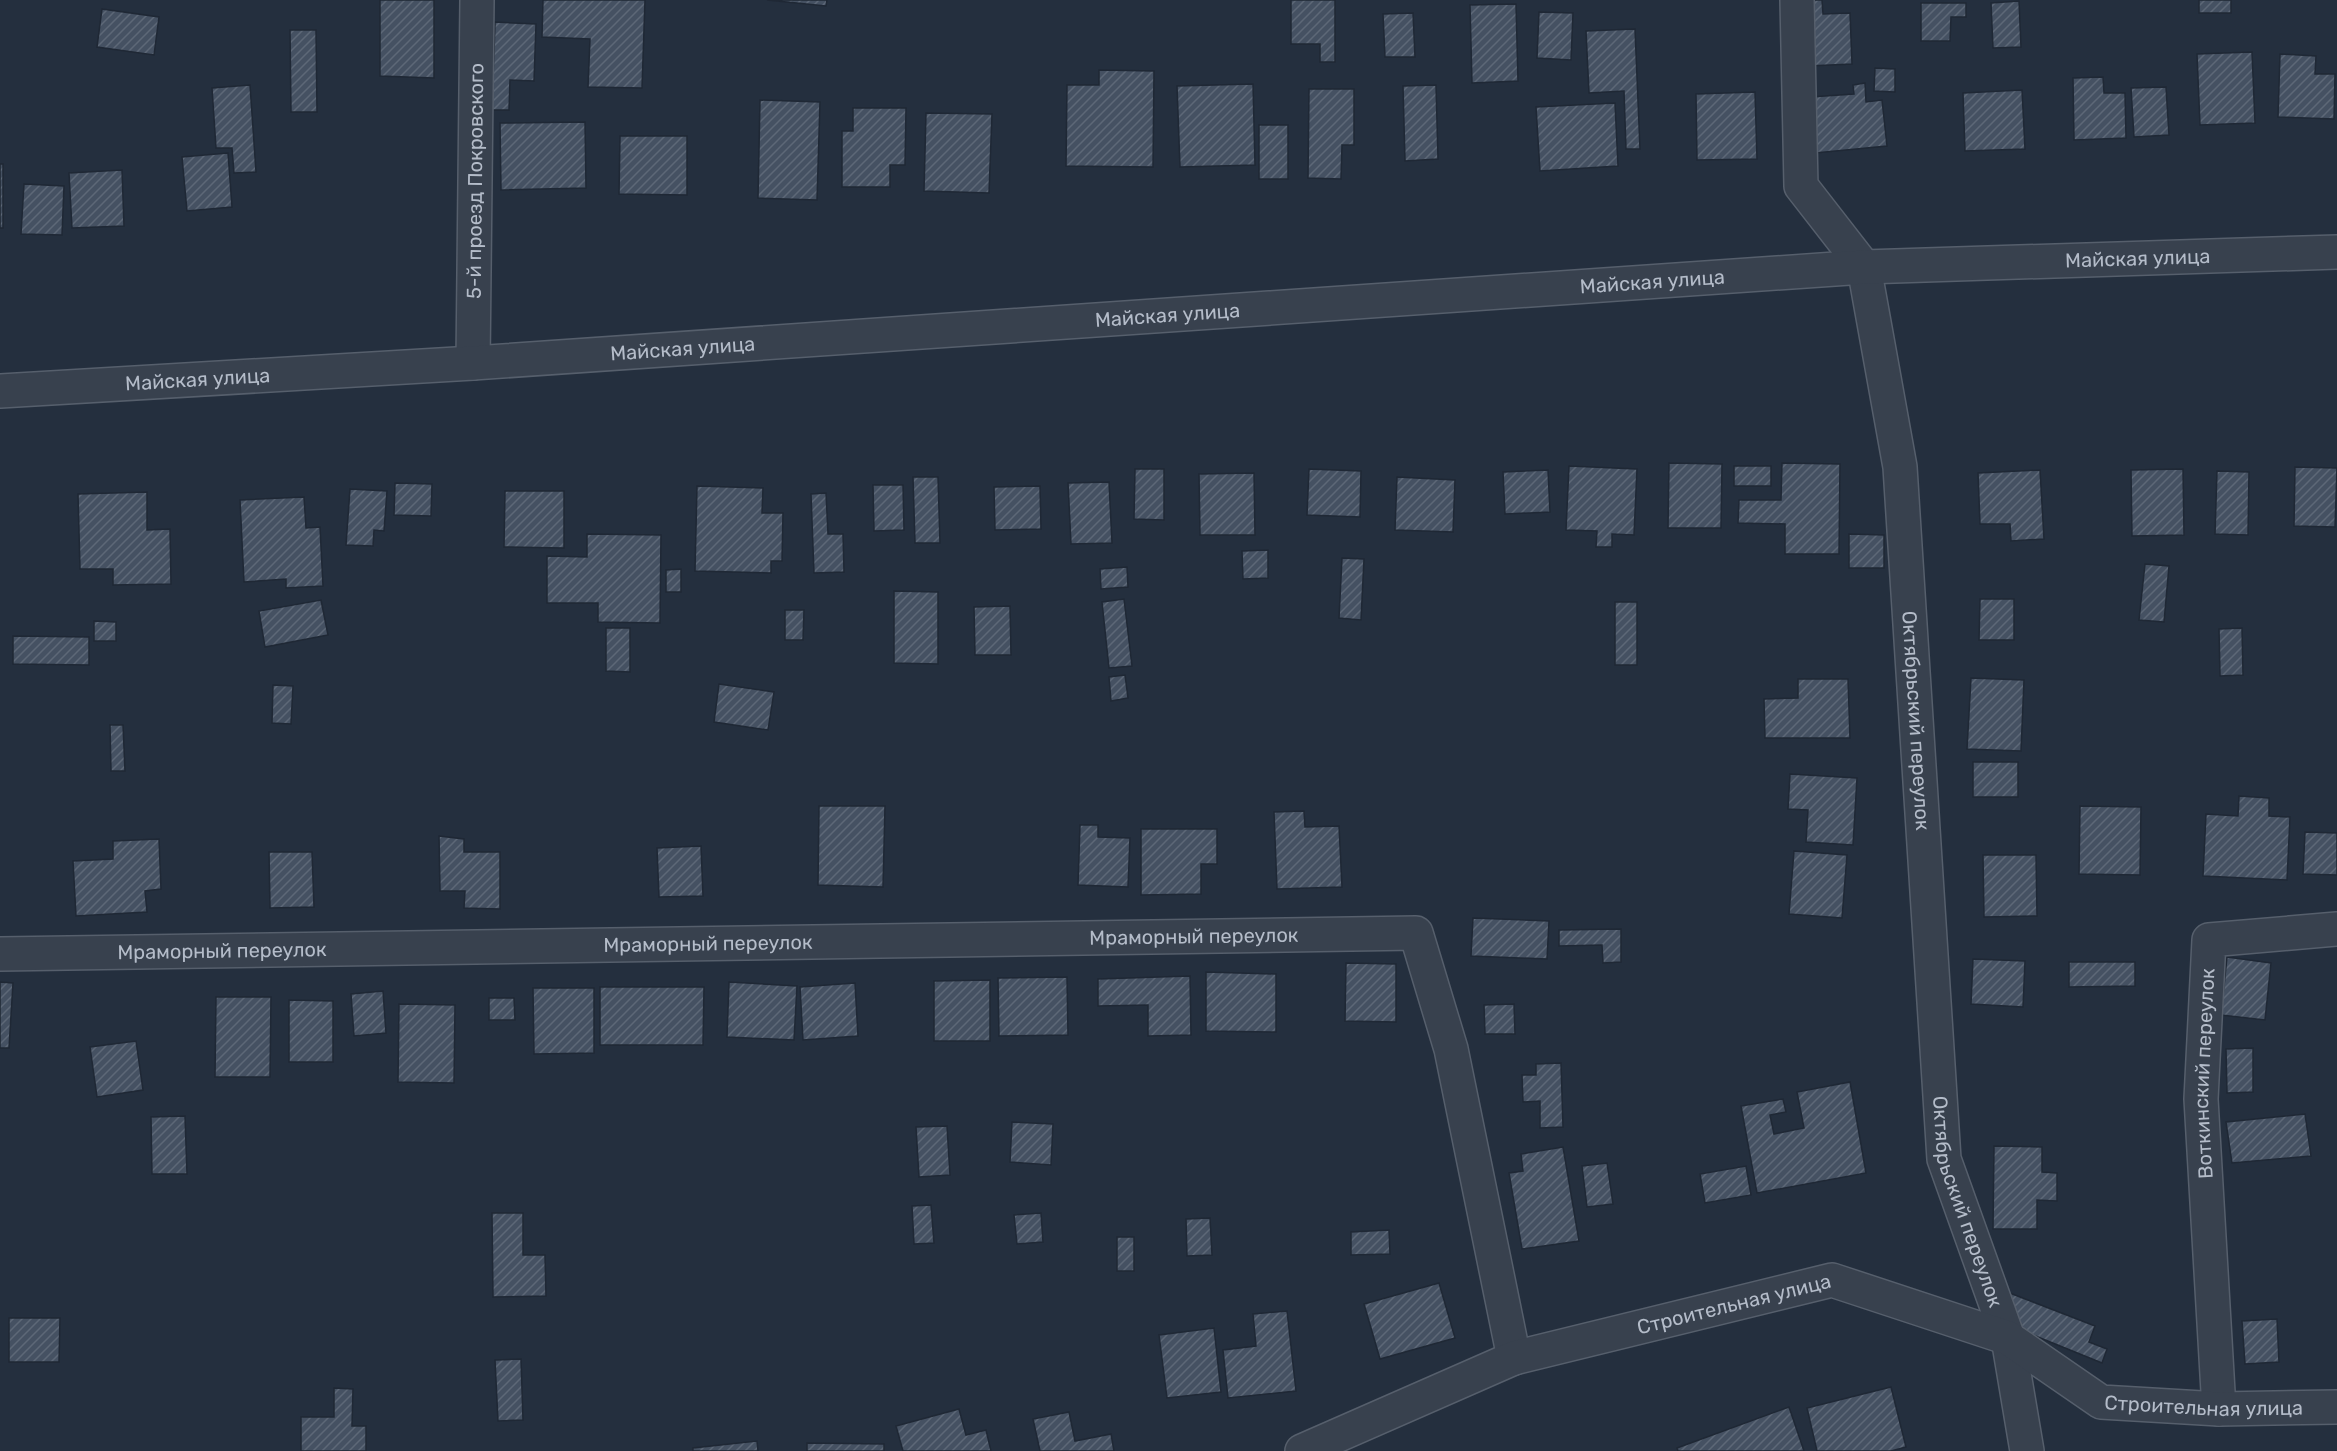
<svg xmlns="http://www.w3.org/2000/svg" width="2337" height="1451" viewBox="0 0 2337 1451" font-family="Rubik,sans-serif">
<defs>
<pattern id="building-hatch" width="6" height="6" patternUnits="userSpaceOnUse" patternTransform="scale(1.5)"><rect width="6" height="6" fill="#455162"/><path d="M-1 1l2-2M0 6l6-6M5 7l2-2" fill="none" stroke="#5d6877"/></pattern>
</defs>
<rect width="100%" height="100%" fill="#242f3e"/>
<path fill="url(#building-hatch)" stroke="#1f2835" stroke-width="1.5" d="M380 0H434V78L380 76Z
M543 0H645L642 88 588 87 590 39 542 37Z
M767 0H827L826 6Z
M1291 0H1335V62H1320V44H1291Z
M1805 0H1822L1823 14 1850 13 1852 64 1808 66Z
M2199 0H2231V13H2199Z
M2019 1 2021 47 1993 48 1991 3Z
M1921 3H1966V17H1951L1950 41H1921Z
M1516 4 1518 81 1472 83 1470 5Z
M102 9 159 17 154 55 97 47Z
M1539 12 1573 13 1571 60 1537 58Z
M1413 13 1415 57H1385L1383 14Z
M495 22 536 24 534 81 510 80 509 110H492Z
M1635 29 1640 149H1626L1624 91 1589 93 1586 31Z
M290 30H316L317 112H291Z
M2252 52 2255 123 2200 125 2197 54Z
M2280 54 2316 56 2315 74H2335L2334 119 2278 117Z
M1875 68 1895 69V92L1874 91Z
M1099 70 1154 71 1153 167 1066 166 1067 85H1099Z
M2103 77 2104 93H2125L2126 138 2074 140 2073 78Z
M1865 83 1866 102 1882 100 1887 146 1815 153 1810 97 1854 94 1853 85Z
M1253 84 1255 165 1180 167 1177 86Z
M250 85 256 172 234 173 232 148H216L212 88Z
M1436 85 1438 159 1405 161 1403 86Z
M2166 87 2169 135 2134 137 2131 88Z
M1309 89H1354V145H1342L1341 179 1308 178Z
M2022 90 2025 149 1965 151 1963 93Z
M1755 92 1757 159 1697 160 1696 94Z
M760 100 820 102 817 200 758 198Z
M1615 103 1618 166 1540 171 1536 107Z
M853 108H906L905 165H890V187H842V131H853Z
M926 113 992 114 989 193 924 191Z
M585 122 586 188 501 190 500 123Z
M1259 125H1288V179H1259Z
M620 136H687V195L619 194Z
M228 153 232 207 187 211 182 157Z
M0 164H3V228H0Z
M122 170 124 226 72 228 69 173Z
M24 184 64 186 62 235 21 234Z
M1669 463 1722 464 1721 528H1668Z
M1782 463 1840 464 1839 554H1785V524L1738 523 1739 500H1781Z
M1569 466 1637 469 1634 535 1612 534V547H1596L1597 531 1566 530Z
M1734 466H1771V486H1734Z
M2295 467 2337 468 2335 527 2294 526Z
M1135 469H1164V520L1134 519Z
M1309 469 1361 471 1360 517 1307 515Z
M2183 469 2184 535 2132 536 2131 470Z
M1548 470 1550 512 1505 514 1503 472Z
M2040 470 2044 539 2011 541 2010 524H1980L1978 473Z
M2217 471 2249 472 2248 535 2215 534Z
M1254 473 1255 535H1200L1199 474Z
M913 477H938L940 543H915Z
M1397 477 1455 480 1453 532 1395 530Z
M1109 482 1112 543 1071 544 1068 483Z
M395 483 432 484 431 516 394 515Z
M873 485H903L904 530 874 531Z
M697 486 763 488 762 513H783L782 561H771V573L695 571Z
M1040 486 1041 529 995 530 994 487Z
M350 489 387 491 384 531 374 530 373 546 346 545Z
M505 491H564V548L504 547Z
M147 492V530L170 529 171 584 113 585V569H80L78 494Z
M826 493 828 534H843L844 572 814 573 811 494Z
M304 497 306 528 320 527 323 586 286 588V579L244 582 240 500Z
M587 534 661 535 660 623 598 622V603H547V556L587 557Z
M1849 534 1884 535V568H1849Z
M1268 550V578L1243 579 1242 551Z
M1342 558 1364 559 1361 620 1339 618Z
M2145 564 2169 566 2164 622 2139 620Z
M1127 567 1128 587 1101 589 1100 569Z
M681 569V592H666V570Z
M894 591 938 592V664L894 663Z
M1124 599 1132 666 1109 668 1102 602Z
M1980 599H2014V640H1979Z
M321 600 328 635 265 647 259 611Z
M1615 602H1637V665H1615Z
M1010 606 1011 655H975L974 607Z
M785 610H804L803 640H785Z
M94 621 116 622V641H94Z
M606 628H630V672L606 671Z
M2242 628 2243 675 2220 676 2219 629Z
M13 636 89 637V665L13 664Z
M1125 675 1128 698 1111 701 1109 677Z
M1971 678 2024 680 2021 751 1967 749Z
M1798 679H1848L1850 738H1765L1764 699 1798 698Z
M719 684 774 692 768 730 714 722Z
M273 685 293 686 291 724 272 723Z
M110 725H123L125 771H111Z
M1973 762H2018V797H1973Z
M1790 774 1857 778 1853 845 1806 842 1808 810 1788 809Z
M2239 796 2269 798V816L2290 817 2287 880 2203 876 2206 814 2238 816Z
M819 806H885L883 887 818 885Z
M2080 806 2141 807 2140 875 2079 874Z
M1304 811 1305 827 1339 826 1342 887 1277 889 1274 812Z
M1080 825H1098V837L1130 838 1128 887 1078 885Z
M1141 829H1217V864H1201V894L1141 895Z
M2305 832 2337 833V875L2303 874Z
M439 836 464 839V852H500V909L464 908 465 891H440Z
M159 839 161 889 145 891 147 912 76 916 73 861 113 859V841Z
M701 846 703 896 659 897 657 848Z
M1794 851 1847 855 1842 918 1789 914Z
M269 852H312L314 907 270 908Z
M1983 855H2036L2037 916 1984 917Z
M1473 918 1549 921 1547 959 1471 956Z
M1621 929V962L1603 963 1602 945 1559 946V930Z
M2227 957 2271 963 2265 1020 2221 1015Z
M1973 959 2025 961 2023 1007 1971 1004Z
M2069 962H2135V986L2069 987Z
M1346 963 1396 964V1022L1345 1021Z
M1206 972 1276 974V1032L1206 1031Z
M1190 976 1191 1035 1148 1036V1005L1098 1006V979Z
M1067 977 1068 1035 999 1036 998 978Z
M990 980V1041H934V981Z
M0 982 13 983 9 1048H0Z
M729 982 797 986 794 1040 727 1037Z
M855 983 858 1036 803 1040 800 987Z
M600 987H704L703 1045H600Z
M533 988H594V1053L534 1054Z
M383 991 386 1033 354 1036 351 994Z
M216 997H271L270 1077H215Z
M489 998H514L515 1020H489Z
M289 1000 333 1001V1062H289Z
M399 1004 455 1005 454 1083 398 1082Z
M1514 1004 1515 1034H1485L1484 1005Z
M136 1041 143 1090 97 1097 90 1047Z
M2253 1048V1092L2227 1093 2226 1049Z
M1561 1063 1563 1127 1540 1128V1101L1523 1102 1522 1075H1536V1064Z
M1850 1082 1866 1173 1757 1193 1741 1106 1783 1099 1786 1112 1770 1115 1774 1134 1804 1128 1797 1092Z
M2305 1114 2311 1156 2232 1163 2226 1122Z
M185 1116 187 1174H152L151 1117Z
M1012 1122 1053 1124 1051 1165 1010 1162Z
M947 1126 950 1175 919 1177 916 1127Z
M1994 1146 2042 1147V1172L2057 1173V1201L2037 1200V1229H1993Z
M1563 1147 1579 1241 1522 1249 1509 1173 1523 1171 1521 1154Z
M1607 1163 1613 1204 1587 1207 1582 1166Z
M1746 1166 1751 1195 1705 1203 1700 1174Z
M931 1205 934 1243 914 1244 912 1206Z
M492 1213H523V1255H545L546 1296 493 1297Z
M1041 1213 1043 1242 1017 1244 1014 1215Z
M1210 1218 1212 1255 1187 1256 1186 1219Z
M1389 1230 1390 1254 1351 1255V1232Z
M1117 1237H1134V1271H1117Z
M1439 1283 1455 1338 1380 1359 1364 1304Z
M2002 1290 2095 1326 2089 1342 2107 1349 2102 1363 1991 1318Z
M1287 1311 1296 1391 1228 1398 1223 1350 1256 1346 1253 1314Z
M9 1318H60L59 1362H9Z
M2277 1319 2279 1362 2245 1364 2242 1321Z
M1214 1328 1221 1392 1167 1398 1159 1335Z
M521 1359 523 1420 498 1421 495 1360Z
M1891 1387 1906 1447 1891 1451H1817L1807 1408Z
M334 1388 353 1389 352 1426H366V1451H301V1417H334Z
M1789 1407 1804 1451H1678L1677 1448Z
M959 1409 966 1435 986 1430 991 1451H903L896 1426Z
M1069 1412 1075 1441 1111 1434 1114 1451H1040L1033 1419Z
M757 1441 758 1451H693V1448Z
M807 1443 884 1444V1451H807Z"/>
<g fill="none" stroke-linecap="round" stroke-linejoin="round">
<g stroke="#565f6c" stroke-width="36">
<g id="minor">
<path id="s1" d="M1797 0 1801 186 1864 267 1900 467 1944 1159 2008 1338 2027 1451"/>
<path id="s2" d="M473 363 477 0"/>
<path id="s3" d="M0 391 473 363 1864 267 2337 252"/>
<path id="s4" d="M0 954 1416 933 1451 1049 1514 1358"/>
<path id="s5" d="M2219 1409 2201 1099 2209 940 2337 929"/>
<path id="s6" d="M1302 1451 1514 1358 1832 1280 2008 1338 2101 1402 2219 1409 2337 1407"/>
</g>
</g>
<use href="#minor" stroke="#38414e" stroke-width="33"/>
</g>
<g text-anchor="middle" stroke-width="6" stroke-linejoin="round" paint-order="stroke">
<g font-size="20" fill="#b4bcc9" stroke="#1d2633">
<text dy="7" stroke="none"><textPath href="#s2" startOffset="182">5-й проезд Покровского</textPath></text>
<text dy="7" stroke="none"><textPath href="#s3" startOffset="2142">Майская улица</textPath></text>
<text dy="7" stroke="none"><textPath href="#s3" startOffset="1656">Майская улица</textPath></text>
<text dy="7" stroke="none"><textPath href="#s3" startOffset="1170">Майская улица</textPath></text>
<text dy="7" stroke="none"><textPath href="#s3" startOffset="684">Майская улица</textPath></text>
<text dy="7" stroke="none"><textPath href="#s3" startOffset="198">Майская улица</textPath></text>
<text dy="7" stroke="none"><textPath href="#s1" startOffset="746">Октябрьский переулок</textPath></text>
<text dy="7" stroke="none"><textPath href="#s4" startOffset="1194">Мраморный переулок</textPath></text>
<text dy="7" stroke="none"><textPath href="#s4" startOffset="708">Мраморный переулок</textPath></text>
<text dy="7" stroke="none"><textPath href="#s4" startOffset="222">Мраморный переулок</textPath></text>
<text dy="7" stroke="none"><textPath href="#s5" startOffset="336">Воткинский переулок</textPath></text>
<text dy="7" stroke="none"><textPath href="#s1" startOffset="1232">Октябрьский переулок</textPath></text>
<text dy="7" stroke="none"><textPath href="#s6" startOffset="458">Строительная улица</textPath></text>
<text dy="7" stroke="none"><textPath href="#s6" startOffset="960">Строительная улица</textPath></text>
</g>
</g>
</svg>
